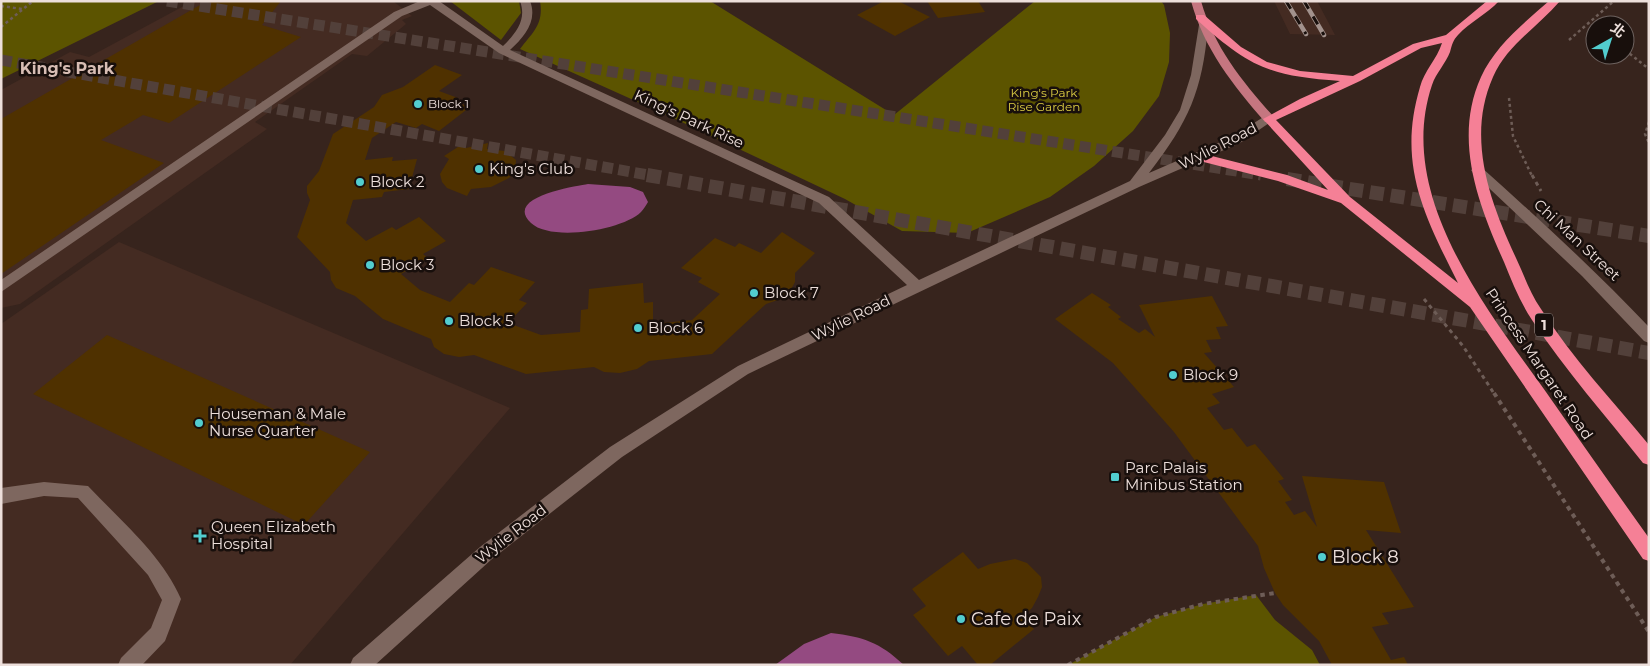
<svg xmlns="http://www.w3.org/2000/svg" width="1650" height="666" viewBox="0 0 1650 666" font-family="Montserrat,'Noto Sans TC',sans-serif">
<rect width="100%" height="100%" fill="#37241d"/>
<path fill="#442b22" d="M193 1H393L412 16 402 20 406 24 367 56 352 54 255 122 267 129 20 304 1 308V90L70 52 89 57Z
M1274 1H1317L1335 35 1290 34Z
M119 242 510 408 290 665H1V324Z"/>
<path fill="#5c5400" d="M1 1H159L1 79Z
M450 1H519L521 13 501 40Z
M540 1H710L894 115 1035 1H1161L1164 5 1170 33 1169 62 1159 96 1133 131 1094 166 1050 197 967 233 902 231 845 199 669 116 520 49C533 32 544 24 540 1Z
M1256 595 1275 620 1312 650 1320 665H1068L1156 617 1203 604Z"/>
<path fill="#944a81" d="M588 184 630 187 643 192 648 202C646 205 644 209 641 212 623 230 551 242 531 223 503 197 576 186 588 184Z
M831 633C864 637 879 642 904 665H775L804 644Z"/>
<path fill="#4f3100" d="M207 1H281L262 25 301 37 169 123 143 115 101 140 164 163 1 274V119Z
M884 1H898L930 17 895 36 857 15Z
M927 1H978L985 12 938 18Z
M435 65 462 75 439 91 458 98 453 101 470 107 439 131 422 124 416 128 396 122 372 138 365 160 393 157 392 161 417 159 409 189 384 192 382 197 353 200 346 223 366 241 392 227 396 230 419 217 446 241 423 254 428 258 401 274 420 290 450 302 469 283 474 285 491 267 535 282 519 300 527 303 508 323 541 335 580 332 581 310 588 309 589 289 643 283 644 303 653 302V324L692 320 720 294 698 282 702 278 681 268 715 238 735 247 739 243 761 253 782 232 815 253 795 273V282L789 293 778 300 766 304 712 354 649 361 637 369 620 373 604 372 594 367 526 374 474 355 459 357 444 354 434 347 431 339 383 319 355 296 336 288 331 280 330 272 297 237 310 200 307 193V186L319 171 333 134 374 107 382 95 403 87Z
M488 143 487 149 505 151 516 160 515 172 509 178 491 187 471 189 467 196 447 188 442 182 440 174 449 159 444 156 461 145 466 148Z
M1092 293 1111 305 1108 307 1121 317 1118 319 1139 333 1145 329 1155 337 1139 305 1212 296 1228 326 1216 327 1221 339 1206 340 1212 352 1204 353 1234 387 1212 394 1220 403 1207 408 1224 430 1232 428 1247 447 1255 444 1267 458 1284 479 1278 481 1292 500 1285 502 1294 515 1305 511 1317 527 1302 476 1384 482 1401 533 1366 530 1414 607 1382 613 1389 624 1372 627 1391 660 1404 657 1408 665H1332L1319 641 1283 605 1275 593 1264 568 1258 546 1174 432 1113 363 1055 319Z
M107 335 370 452 304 525 33 394Z
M963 552 978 569 990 564 1015 559 1027 563 1041 577 1042 587 1038 597 1032 608 1022 617 1034 629 990 665H978L962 646 948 656 913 615 926 606 912 589Z"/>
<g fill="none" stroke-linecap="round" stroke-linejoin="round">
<path stroke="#52403a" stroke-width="11" stroke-dasharray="11 5.5" stroke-linecap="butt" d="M167 1 1261 175
M1 60 654 176"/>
<path stroke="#52403a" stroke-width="14" stroke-dasharray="14 7" stroke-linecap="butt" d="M647 175 1649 353
M1287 179 1649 236"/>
<path stroke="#6e5d57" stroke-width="2.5" stroke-dasharray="3 3" stroke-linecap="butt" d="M1 6 22 9
M1 27 33 1
M1569 40 1614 1
M1625 50 1649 69
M1509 98 1513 136 1532 176
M1649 122 1645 134 1649 143"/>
<path stroke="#6e5d57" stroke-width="3" stroke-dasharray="4 4" stroke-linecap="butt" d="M1532 175 1541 191
M1424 299 1463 346 1495 395"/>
<path stroke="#6e5d57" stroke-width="4" stroke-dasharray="4.5 4.5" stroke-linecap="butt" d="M1494 393 1649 632
M1068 665 1156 617 1203 604 1275 593"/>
<path fill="#7e675f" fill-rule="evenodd" d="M420 1H439L503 46C516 33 527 20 520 1H530C538 21 524 37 510 50L829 197 919 280 1130 181 1165 135 1180 110 1191 75 1199 25 1203 24 1208 27C1202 92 1189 121 1149 173L1232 137 1265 116 1269 115 1275 119 1240 143 1139 187 748 374 622 457 492 559 375 665H350L353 658 480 547 610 447 738 366 907 285 819 203 499 53 430 5 402 16 1 292V280L394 12Z
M1477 166 1481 167C1539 219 1596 271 1649 327V343L1644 341 1582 276 1473 173 1471 170Z
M44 482 88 486C121 521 162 555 181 599L165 641 142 665H118L121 658 151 628 162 600 148 575 78 498 44 496 1 504V488Z"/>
<path fill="#c57680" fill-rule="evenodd" d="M1191 1H1201C1214 47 1242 81 1273 116V122H1265C1233 85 1204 49 1191 1Z"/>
<path fill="#f58096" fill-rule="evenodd" d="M1487 1H1499C1487 14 1470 22 1458 35 1453 40 1452 45 1450 52 1446 63 1436 73 1432 85 1395 195 1486 308 1546 392 1580 441 1614 489 1649 538V561L1643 559 1470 307 1341 203 1278 181 1196 160 1194 157 1200 153 1287 175 1328 190 1263 119 1300 99 1340 81C1269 76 1249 67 1196 19V15H1204L1241 47 1267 62 1300 71 1353 76 1413 44 1446 35ZM1442 43C1437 59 1424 71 1420 87 1397 164 1424 215 1458 283L1350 197 1276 120 1360 81 1421 48Z
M1549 1H1560C1538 27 1507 45 1493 77 1466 138 1490 202 1516 258 1524 275 1530 293 1541 309 1572 358 1613 401 1649 445V465L1643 463C1606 416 1565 370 1532 320 1520 302 1512 282 1504 262 1478 204 1453 139 1481 77 1495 46 1524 23 1549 1Z"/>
<g stroke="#a2928d" stroke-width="4.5">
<path id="rail" d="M1286 1 1306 34
M1304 1 1324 35"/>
</g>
<use href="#rail" stroke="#180f0c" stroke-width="3" stroke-dasharray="9" stroke-linecap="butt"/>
</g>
<g fill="#52cdcf" stroke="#180f0c" stroke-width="2">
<circle cx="418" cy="104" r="5"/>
<circle cx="479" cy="169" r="5"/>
<circle cx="360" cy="182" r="5"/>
<circle cx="370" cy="265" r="5"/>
<circle cx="754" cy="293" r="5"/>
<circle cx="449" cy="321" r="5"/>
<circle cx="638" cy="328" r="5"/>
<circle cx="1173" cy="375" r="5"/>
<circle cx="199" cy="423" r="5"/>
<rect x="1110" y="472" width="10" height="10" rx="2.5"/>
<path d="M197.5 528.5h5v5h5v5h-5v5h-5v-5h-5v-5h5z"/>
<circle cx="1322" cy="557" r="5"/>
<circle cx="961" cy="619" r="5"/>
</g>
<g text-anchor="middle" stroke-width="5" stroke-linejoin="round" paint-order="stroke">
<g font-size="12" fill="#dccd44" stroke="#180f0c">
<text x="1044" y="97">King's Park<tspan x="1044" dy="14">Rise Garden</tspan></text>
</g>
<g font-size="12" fill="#eddfdb" stroke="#180f0c" text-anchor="start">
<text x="428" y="108">Block 1</text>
</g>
<rect fill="#180f0c" stroke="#ada19d" stroke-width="1" x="1535" y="313.5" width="18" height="23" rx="4"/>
<g font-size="14" font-weight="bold" fill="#eddfdb">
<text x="1544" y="330">1</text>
</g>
<g font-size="15" fill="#eddfdb" stroke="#180f0c">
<text transform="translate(689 119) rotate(25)" y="5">King's Park Rise</text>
<text transform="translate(1218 146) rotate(-27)" y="5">Wylie Road</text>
<text transform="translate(1577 240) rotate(43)" y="5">Chi Man Street</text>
<text transform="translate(851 318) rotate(-26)" y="5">Wylie Road</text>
<text transform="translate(1539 364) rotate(56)" y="5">Princess Margaret Road</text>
<text transform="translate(511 534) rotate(-38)" y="5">Wylie Road</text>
</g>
<g font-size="15" fill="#eddfdb" stroke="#180f0c" text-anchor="start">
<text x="489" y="174">King's Club</text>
<text x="370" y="187">Block 2</text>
<text x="380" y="270">Block 3</text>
<text x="764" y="298">Block 7</text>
<text x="459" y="326">Block 5</text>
<text x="648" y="333">Block 6</text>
<text x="1183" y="380">Block 9</text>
<text x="209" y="419">Houseman &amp; Male<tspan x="209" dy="17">Nurse Quarter</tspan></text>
<text x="1125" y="473">Parc Palais<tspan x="1125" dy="17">Minibus Station</tspan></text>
<text x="211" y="532">Queen Elizabeth<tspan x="211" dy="17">Hospital</tspan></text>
</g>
<g font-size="16" font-weight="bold" fill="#d7bdb4" stroke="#180f0c">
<text x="67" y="74">King's Park</text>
</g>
<g font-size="18" fill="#eddfdb" stroke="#180f0c" text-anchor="start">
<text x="1332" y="563">Block 8</text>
<text x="971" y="625">Cafe de Paix</text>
</g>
</g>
<rect width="1650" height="666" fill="none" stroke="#eddfdb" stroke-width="5"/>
<g transform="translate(1610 40) rotate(39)"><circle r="24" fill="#180f0c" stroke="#6d625f"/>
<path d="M0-4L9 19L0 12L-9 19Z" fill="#52cdcf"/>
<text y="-8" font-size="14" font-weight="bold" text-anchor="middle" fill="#eddfdb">北</text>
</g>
</svg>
